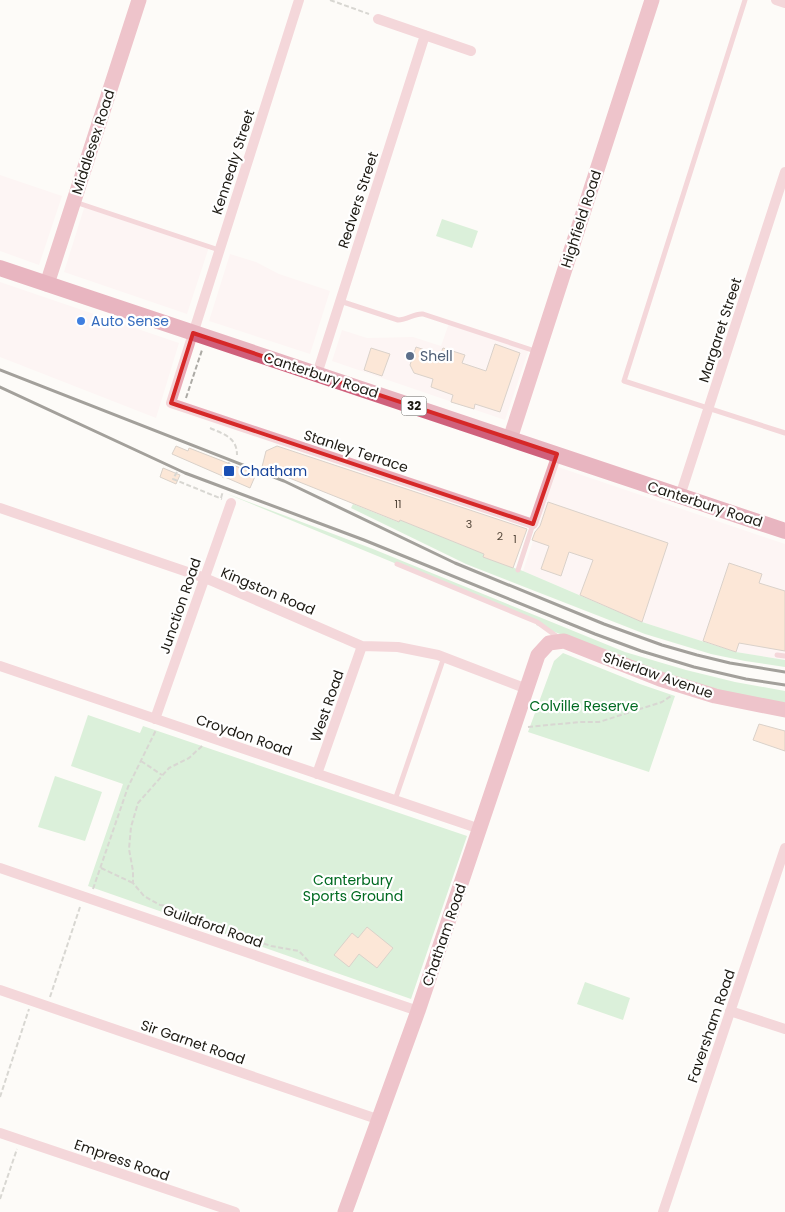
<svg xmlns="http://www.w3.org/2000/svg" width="785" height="1212" viewBox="0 0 785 1212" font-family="Poppins,sans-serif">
<rect width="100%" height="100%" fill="#fdfbf8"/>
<path fill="#fdedef" d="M0 175 62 196 39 265 0 251Z
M85 205 209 247 187 314 64 272Z
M230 254 256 262 279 274 330 291 310 354 209 321Z
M0 282 179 343 156 418 0 357Z
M449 323 529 349 505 420 332 361 342 330 367 338 413 337 441 346Z
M558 467 785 544V660L736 652 642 622 523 571Z"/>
<path fill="#b2e2b5" d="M442 219 478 231 472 248 436 236Z
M225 493 373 549 625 652 686 670 735 682 785 691V706L704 688 536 625 537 622Z
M353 504 398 522 400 520 484 554 483 557 523 571 642 622 736 652 785 660V667L745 661 711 654 645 634 466 564 351 508Z
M563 653 640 684 675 696 649 772 528 732 554 661Z
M88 715 140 733 143 726 467 836 411 999 88 886 123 784 71 766Z
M55 776 102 792 85 841 38 827Z
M585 982 630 998 623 1020 577 1004Z"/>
<path fill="#facfaf" stroke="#af9e92" d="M495 344 520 353 500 412 475 404 474 409 451 402 453 395 431 387 433 379 414 373 410 365 416 347 440 355 443 348 465 355 462 363 486 371Z
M371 348 390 354 382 376 364 370Z
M176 446 188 451 189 448 256 474 250 488 172 454Z
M277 446 527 529 513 568 483 557 484 554 400 520 399 522 262 467 266 451Z
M163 468 180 475 176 484 160 477Z
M548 502 668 543 642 622 580 595 593 560 569 552 561 576 541 569 549 546 532 540 535 532 540 526Z
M729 563 762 574 759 583 785 591V651L739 643 736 652 703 641Z
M759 724 785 731V751L753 740Z
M367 927 393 948 377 968 359 954 349 967 334 955 352 933 358 938Z"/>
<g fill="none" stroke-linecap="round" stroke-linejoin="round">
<path stroke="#acaaa5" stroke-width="2" stroke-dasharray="5 2.5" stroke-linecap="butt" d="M330 0 369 14
M186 398 202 350
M210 428C223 434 237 437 237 455
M177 472 173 479 222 499
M223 478 229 462
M221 498 223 491
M528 727 580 722H599L662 702 671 696
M202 746 189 758 169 768 138 803 131 827 129 849 133 871V883L144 896 160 905 171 906 188 916 214 927 271 946 299 951 310 963
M141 761 162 775
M101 868 133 883
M93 889 128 787 156 730
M50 997 80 907
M0 1097 29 1009
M0 1199 17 1149"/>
<path stroke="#e9aab6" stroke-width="5" d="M745 0 624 381 785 433
M75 202 219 250
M340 301 398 320C408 320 414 313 423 314L535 351
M397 564 537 622 559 638
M518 570 533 524
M777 655 785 656
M395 800 444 657"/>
<path stroke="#e9aab6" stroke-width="10" d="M299 0 171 403 533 524 557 454
M776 0 785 3
M378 19 471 51
M317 374 425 35
M680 496 785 172
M0 508 205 578 362 646 398 647 438 655 527 689
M0 666 480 829
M155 719 231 503
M317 774 362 646
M0 868 418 1011
M0 990 377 1119
M730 1011 785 1029
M0 1133 235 1212
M663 1212 785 848"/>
<path stroke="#db8094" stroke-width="15" d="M47 284 139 0
M510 439 652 0
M345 1212 418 1011 538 655 549 643 564 641 660 679 715 696 785 710"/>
<path stroke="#cf607c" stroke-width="16" d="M0 268 785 531"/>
<path stroke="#35322b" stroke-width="3" d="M0 370 284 481 455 563 604 624 662 645 697 655 730 663 785 672
M0 387 185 473 364 540 595 634 641 651 694 667 746 679 785 685"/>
</g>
<path d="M0 0H785V1212H0ZM193 333 557 454 533 524 171 403Z" fill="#fdfbf8" fill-opacity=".55" fill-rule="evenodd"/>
<path fill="none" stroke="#d62828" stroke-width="4" stroke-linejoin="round" d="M193 333 557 454 533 524 171 403Z"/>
<circle fill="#3f7fe0" stroke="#fff" stroke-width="2" cx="81" cy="321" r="5"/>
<circle fill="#5c6f8a" stroke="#fff" stroke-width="2" cx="410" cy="356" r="5"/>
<rect fill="#1a4fb4" stroke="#fff" stroke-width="2" x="223" y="465" width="12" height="12" rx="2.5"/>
<g text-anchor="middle" stroke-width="4.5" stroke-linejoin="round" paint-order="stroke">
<g font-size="11" fill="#54473a">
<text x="398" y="508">11</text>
<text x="469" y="528">3</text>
<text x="500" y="540">2</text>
<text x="515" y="543">1</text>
</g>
<rect fill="#fff" stroke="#615f5a" stroke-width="1" x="401.5" y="396.5" width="25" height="19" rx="4"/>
<g font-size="12" font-weight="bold" fill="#1d1a13">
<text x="414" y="410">32</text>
</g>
<g font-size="14" fill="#1d1a13" stroke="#fff">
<text transform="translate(93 142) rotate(-72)" y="5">Middlesex Road</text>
<text transform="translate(233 162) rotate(-72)" y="5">Kennealy Street</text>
<text transform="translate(358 200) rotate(-72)" y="5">Redvers Street</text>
<text transform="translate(581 219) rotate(-72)" y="5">Highfield Road</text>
<text transform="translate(720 330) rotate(-72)" y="5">Margaret Street</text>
<text transform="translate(321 375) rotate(18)" y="5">Canterbury Road</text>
<text transform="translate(356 451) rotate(18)" y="5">Stanley Terrace</text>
<text transform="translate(705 504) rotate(18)" y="5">Canterbury Road</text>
<text transform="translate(268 591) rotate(23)" y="5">Kingston Road</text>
<text transform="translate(180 606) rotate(-71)" y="5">Junction Road</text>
<text transform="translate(658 675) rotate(19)" y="5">Shierlaw Avenue</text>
<text transform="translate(327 706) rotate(-71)" y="5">West Road</text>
<text transform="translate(244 735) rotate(19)" y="5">Croydon Road</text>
<text transform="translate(213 926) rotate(19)" y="5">Guildford Road</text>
<text transform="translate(444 935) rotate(-71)" y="5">Chatham Road</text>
<text transform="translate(711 1026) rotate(-71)" y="5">Faversham Road</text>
<text transform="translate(193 1042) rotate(19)" y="5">Sir Garnet Road</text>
<text transform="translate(122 1160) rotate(19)" y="5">Empress Road</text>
</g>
<g font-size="14" fill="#366cbe" stroke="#fff" text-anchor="start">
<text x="91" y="326">Auto Sense</text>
</g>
<g font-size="14" fill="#4e5e75" stroke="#fff" text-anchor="start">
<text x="420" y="361">Shell</text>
</g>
<g font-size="14" fill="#164399" stroke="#fff" text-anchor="start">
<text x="240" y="476">Chatham</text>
</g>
<g font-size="14" fill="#016a21" stroke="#fff">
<text x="584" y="711">Colville Reserve</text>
<text x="353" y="885">Canterbury<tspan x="353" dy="16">Sports Ground</tspan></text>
</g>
</g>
</svg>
